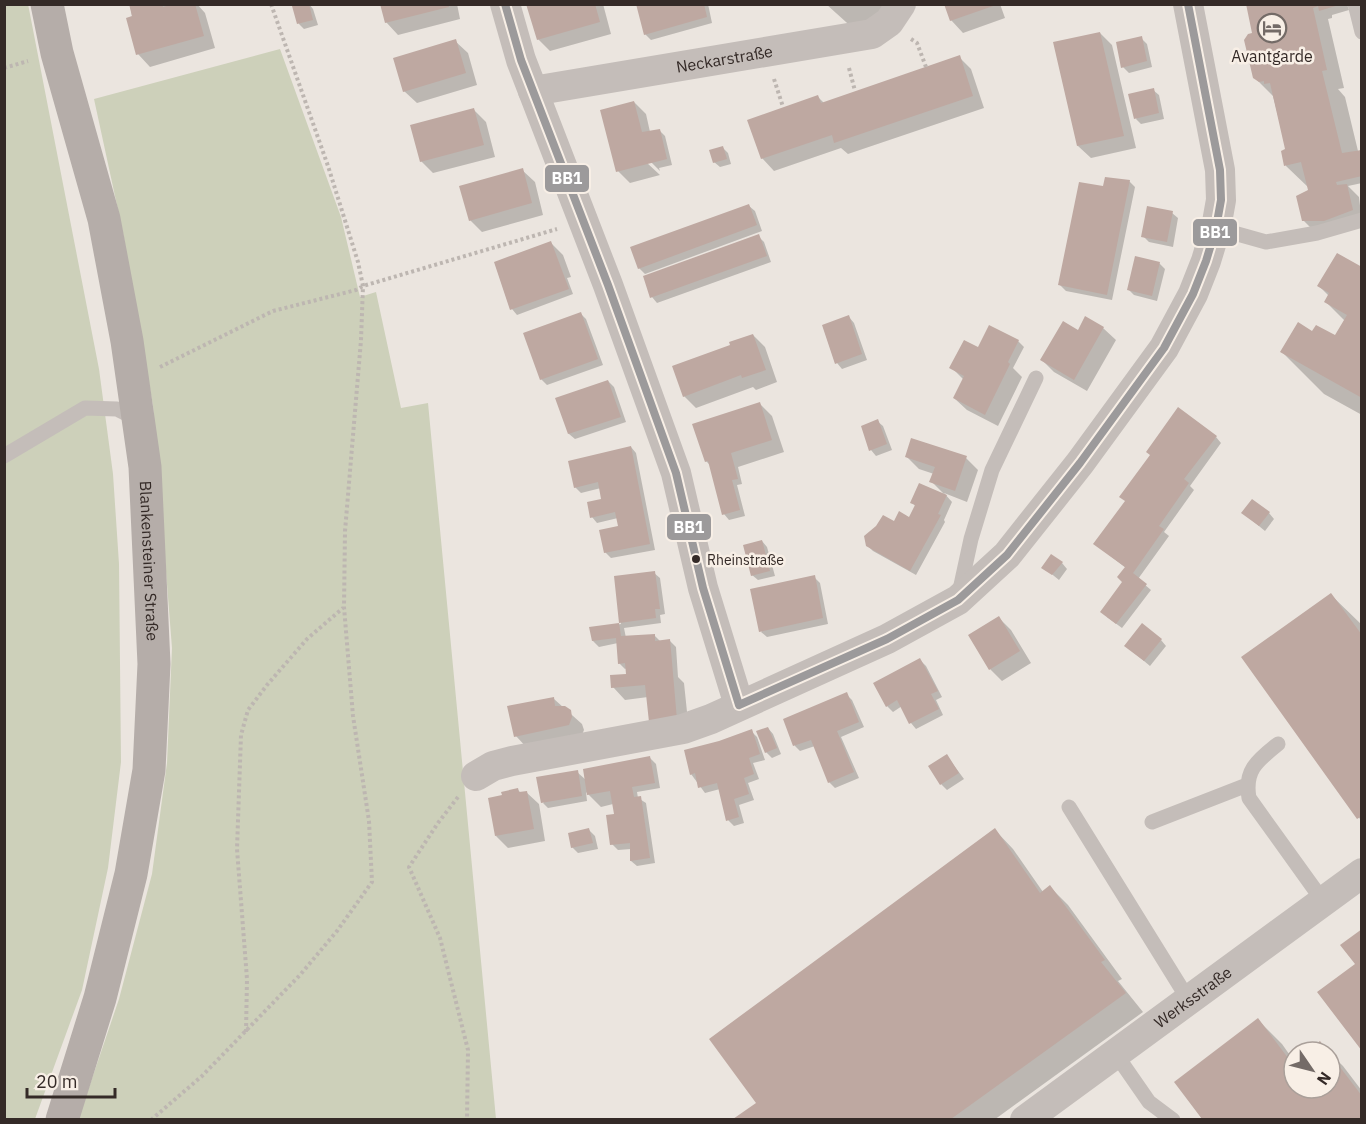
<svg xmlns="http://www.w3.org/2000/svg" width="1366" height="1124" viewBox="0 0 1366 1124" font-family="'IBM Plex Sans',sans-serif">
<rect width="100%" height="100%" fill="#ebe5df"/>
<path fill="#cdd0ba" d="M28 4 99 369 113 474 119 564 121 762 108 868 82 990 35 1119 5 1120 4 5Z
M280 49 341 217 360 297 376 292 401 408 428 403 496 1119 78 1120 119 999 152 874 167 763 172 648 153 406 123 233 94 99Z"/>
<path fill="#0003" d="M130 4H170L171 7 179 4H197L205 13 215 48 150 67 138 54Z
M309 4 313 9 318 25 304 29 299 24 294 7Z
M381 4H457L460 19 398 35 386 22Z
M532 4H603L611 34 550 51 538 39Z
M642 4H708L712 23 651 40 645 34Z
M826 4H893L866 40Z
M946 4H1000L1005 18 963 33 951 20Z
M1248 4H1347L1349 10 1332 15V18L1328 19 1344 88 1338 89 1345 97 1358 151 1362 150V183L1348 186 1359 197 1362 223 1315 232 1303 220 1309 188 1286 166 1287 151 1273 96 1254 77V34Z
M1100 33 1112 45 1136 148 1091 158 1078 146Z
M1141 38 1147 44 1152 67 1129 73 1123 67Z
M455 41 468 53 477 85 417 103 404 91Z
M959 57 971 69 984 108 848 154 841 148 774 171 762 158 818 97 824 103Z
M1153 90 1159 95 1164 119 1141 124 1136 119Z
M634 102 646 114 650 132 659 130 665 136 672 165 659 168 660 171 651 162H646L660 175 630 183 618 171Z
M474 110 486 122 495 157 433 173 421 161Z
M723 148 728 153 731 164 720 167 714 162Z
M522 170 535 182 543 215 482 232 470 220Z
M1129 181 1135 187 1112 300 1066 291 1060 285 1105 188Z
M749 206 755 211 762 231 645 274 639 268Z
M1172 213 1178 218 1173 247 1149 242 1143 236Z
M758 236 764 242 771 262 657 303 652 297Z
M551 243 563 255 571 277 567 278 573 294 517 315 512 309Z
M1159 263 1165 269 1157 301 1134 295 1128 289Z
M1362 269V415L1324 394 1282 352 1313 333 1336 337 1345 321 1326 302 1329 296 1319 286Z
M580 313 586 319 603 365 547 385 541 379Z
M849 317 854 323 867 360 842 369 837 363Z
M1086 318 1103 328 1116 340 1087 391 1054 372 1042 360 1078 332Z
M753 335 765 347 777 382 756 390 753 387 696 408 684 396 732 346Z
M1018 341 1024 347 1013 368 1022 377 998 426 967 410 954 398 964 380 951 367 979 349Z
M608 381 614 387 626 422 575 439 569 434 557 399Z
M760 404 772 416 784 452 738 467 742 484 737 485 745 516 729 520 724 514 711 466 706 461Z
M877 421 883 426 892 450 876 456 871 450Z
M1216 437 1221 443 1190 486 1194 490 1164 532 1169 536 1138 579 1151 590 1122 628 1107 617 1124 582 1126 568 1095 544Z
M631 447 636 453 655 550 611 558 605 552 620 527 618 518 597 523 592 517 603 500 601 488 581 493 575 487Z
M907 457 966 458 978 470 967 502 944 493 952 502 944 520 945 522 916 575 873 551 867 545 894 523 910 519 916 507 912 502 945 495 931 481 934 474 919 469Z
M1243 513H1269L1274 519 1265 531Z
M762 541 767 547 775 576 758 580 752 575Z
M1062 563 1067 569 1059 580 1043 567Z
M654 573 660 578 665 614 660 615 661 623 624 628 626 638 654 635 661 642 670 641 676 647 678 677 684 683 689 731 648 697 625 700 613 687 628 675 627 668 625 669 619 663 618 643 599 647 593 641 591 629 621 624 615 577Z
M814 577 820 583 828 624 767 637 761 632Z
M1331 595 1362 625V820L1359 818Z
M999 618 1011 630 1031 663 1002 681 990 669Z
M1161 640 1166 646 1150 666 1132 651Z
M920 660 926 666 942 697 936 700 943 715 916 729 911 723 902 706 893 712 887 706Z
M846 694 852 700 864 727 841 737 859 778 835 788 829 782 815 746 800 751 795 746 785 720Z
M554 699 582 724 584 730 581 737 528 749 516 736Z
M768 728 773 734 781 754 772 758 766 752Z
M751 731 757 737 765 760 753 763 759 779 748 783 754 800 739 805 744 823 734 826 728 820 720 789 705 793 691 774 720 742Z
M947 756 964 779 947 790 941 784Z
M650 758 656 764 660 788 637 792 638 798 646 803 655 863 637 866 631 861V849L618 850 612 844 617 815 613 804 601 807 586 792 587 801 548 808 543 803 577 772 586 780Z
M518 790 521 793 526 792 539 804 545 841 508 848 496 836Z
M589 830 595 836 598 849 578 853 572 847Z
M995 830 1013 849 1043 892 1050 887 1068 905 1122 979 1118 981 1143 1012 994 1120H736L758 1103Z
M1258 1020 1282 1044 1294 1061V1088H1330V1053L1343 1066 1362 1091V1120H1203L1176 1082Z"/>
<path fill="#bea8a1" d="M129 4H162L163 7 173 4H195L204 36 136 55 126 18 132 16Z
M298 4H309L313 20 297 24 292 6Z
M380 4H448L449 7 385 23Z
M526 4H595L600 22 537 40Z
M636 4H704L707 17 644 35Z
M944 4H996V5L950 21Z
M1246 4H1342L1319 11 1318 6 1313 8 1327 70 1322 71 1342 153 1362 150V176L1336 182 1337 185 1347 184 1353 210 1324 221H1302L1296 196 1308 190 1301 162 1284 166 1281 151 1285 149 1270 83 1264 84V81L1259 82 1253 78 1244 40 1248 34 1252 33Z
M1100 32 1124 136 1077 146 1053 42Z
M1142 36 1147 61 1121 68 1116 42Z
M456 39 466 73 403 92 393 58Z
M960 55 973 96 834 143 832 135 761 159 747 120 818 95 821 103Z
M1154 88 1159 113 1134 119 1128 94Z
M634 101 642 132 660 129 667 159 616 172 600 110Z
M474 108 484 145 420 162 410 125Z
M723 146 727 159 713 163 709 150Z
M523 168 532 203 469 221 459 186Z
M1105 177 1130 180 1107 295 1058 285 1079 182 1103 186Z
M749 204 757 225 638 269 630 247Z
M1147 206 1173 211 1167 242 1141 237Z
M759 234 767 256 650 298 643 276Z
M551 241 569 289 510 310 494 262Z
M1337 253 1362 267V398L1280 352 1298 322 1312 331 1316 325 1335 335 1347 315 1324 302 1329 293 1317 286Z
M1135 256 1160 262 1152 296 1127 290Z
M581 312 598 359 540 380 523 333Z
M849 315 862 354 835 364 822 325Z
M1085 316 1104 327 1074 380 1040 360 1063 321 1078 330Z
M989 325 1019 340 1008 362 1010 364 985 415 953 398 964 376 949 368 964 340 978 347Z
M753 334 766 370 742 378 741 375 683 397 672 366 730 345 729 342Z
M608 380 621 417 568 434 555 398Z
M760 402 772 440 731 453 738 479 732 480 740 510 722 515 708 461 705 462 692 424Z
M1178 407 1217 436 1184 479 1189 483 1159 526 1164 529 1133 573 1147 584 1116 624 1100 612 1122 582 1117 577 1125 567 1093 544 1125 501 1119 497 1150 455 1146 452Z
M878 419 887 444 869 451 861 426Z
M911 438 967 456 955 491 929 482 935 467 905 457Z
M631 446 650 544 604 553 599 530 618 526 615 512 590 518 587 502 601 499 598 482 574 488 568 461Z
M919 483 947 495 938 514 941 515 910 571 866 546 864 536 876 526 883 515 894 521 899 511 909 517 915 505 910 503Z
M1252 499 1270 512 1259 526 1241 513Z
M762 540 770 571 751 576 743 545Z
M1051 554 1063 562 1052 575 1041 568Z
M655 571 660 609H655L656 618 619 623 621 636 655 634V641L670 639 677 720 649 722 645 685 611 688 610 675 626 674 625 663 618 664 616 638 592 641 589 627 619 623 614 576Z
M815 575 823 618 759 632 750 589Z
M1331 593 1362 635V816L1357 819 1241 657Z
M999 616 1020 651 989 670 968 635Z
M1142 623 1162 639 1144 661 1124 646Z
M920 658 938 691 931 694 939 709 909 724 897 700 886 707 873 683Z
M847 692 859 722 837 731 854 772 828 783 811 740 793 746 783 719Z
M554 697 555 706H565L571 710 572 717 569 725 514 737 507 706Z
M768 727 777 748 765 753 756 731Z
M752 729 760 754 749 758 754 774 744 778 749 794 734 799 739 817 726 821 717 783 698 788 695 773 690 775 684 750 719 741Z
M947 754 959 773 940 785 928 766Z
M650 756 655 783 632 787 634 797 641 796 650 858 630 861V843L610 845 606 815 614 814 610 791 587 795 583 769Z
M578 770 582 796 541 803 536 777Z
M518 788 519 792 527 791 534 829 495 836 488 798 502 795 501 792Z
M589 828 593 843 571 848 568 833Z
M995 828 1040 893 1050 885 1105 960 1101 962 1126 993 951 1119H733L756 1103 709 1039Z
M1362 929V1051L1317 992 1355 964 1340 945Z
M1258 1018 1291 1062 1294 1060V1088H1330V1054L1362 1096V1119H1202L1174 1082Z
M1320 1041 1328 1052H1305Z"/>
<g fill="none" stroke-linecap="round" stroke-linejoin="round">
<path stroke="#bdb6b1" stroke-width="4" stroke-dasharray="3 3" stroke-linecap="butt" d="M911 39 917 43 926 67
M4 68 28 61
M849 68 855 91
M774 79 783 107
M160 367 273 311 356 290 363 286 557 229
M458 797 438 823 409 867 440 938 468 1050 467 1120
M246 1032 247 979 237 849 241 735 248 710 267 685 307 639 343 608
M151 1120 202 1076 300 975 337 931 372 882 369 821 353 716 344 607 345 531 361 340 363 286 358 262 328 166 271 4"/>
<path stroke="#c4bdb9" stroke-width="15" d="M1355 4 1362 32
M1216 228 1266 242 1317 233 1362 220
M4 456 85 408 117 409 139 420
M959 594 971 539 992 470 1036 378
M1278 744C1258 760 1244 770 1249 798L1323 901
M1069 807 1188 999
M1152 822 1247 785
M1115 1053 1149 1102 1173 1120"/>
<g stroke="#c4bdb9" stroke-width="30">
<path d="M505 4 521 60 608 285 676 473 703 588 739 705"/>
<path id="s1" d="M533 91 872 34 889 22 901 4"/>
<path d="M476 776 493 766 512 761 683 729 711 719 887 639 958 600 1007 555 1080 463 1164 348 1193 294 1206 261 1216 228 1221 200 1220 170 1188 4"/>
<path id="s2" d="M1025 1120 1362 873"/>
</g>
<path stroke="#b5ada9" stroke-width="33" id="s3" d="M47 4 57 53 104 219 127 341 145 467 154 664 149 770 131 874 100 998 62 1120"/>
<g stroke="#f8efe6" stroke-width="12">
<path id="bus-1" d="M505 4 521 60 608 285 676 473 703 588 739 705
M739 705 887 639 958 600 1007 555 1080 463 1164 348 1193 294 1206 261 1216 228 1221 200 1220 170 1188 4"/>
</g>
<use href="#bus-1" stroke="#9c9a9b" stroke-width="8"/>
</g>
<defs>
<g id="hotel-ring" transform="scale(1.5)"><circle r="9.5" fill="#f8efe6" stroke="#746b67" stroke-width="1.5"/><path d="M-6-4.5h1.5V1H6V5H4.5V3h-9V5H-6ZM-4 0a1.8 1.8 0 1 1 3.6 0ZM.5 0V-2.5h3Q6-2.5 6 0Z" fill="#746b67"/></g>
</defs>
<g fill-rule="evenodd">
<use href="#hotel-ring" x="1272" y="28"/>
</g>
<circle fill="#342a27" stroke="#f8efe6" stroke-width="2" cx="696" cy="559" r="5"/>
<g text-anchor="middle" stroke-width="5" stroke-linejoin="round" paint-order="stroke">
<g font-size="14" fill="#342a27" stroke="#f8efe6" text-anchor="start">
<text x="707" y="565">Rheinstraße</text>
</g>
<g font-size="16" fill="#342a27" stroke="#f8efe6">
<text x="1272" y="62">Avantgarde</text>
</g>
<g font-size="16" fill="#342a27" stroke="#f8efe6">
<text dy="6" stroke="none"><textPath href="#s1" startOffset="194">Neckarstraße</textPath></text>
<text dy="6" stroke="none"><textPath href="#s3" startOffset="568">Blankensteiner Straße</textPath></text>
<text dy="6" stroke="none"><textPath href="#s2" startOffset="208">Werksstraße</textPath></text>
</g>
</g>
<g stroke="#f8efe6" stroke-width="2">
<rect x="544" y="164" width="46" height="29" rx="6" fill="#9c9a9b"/>
<rect x="1192" y="218" width="46" height="29" rx="6" fill="#9c9a9b"/>
<rect x="666" y="513" width="46" height="28" rx="6" fill="#9c9a9b"/>
</g>
<g font-size="16" text-anchor="middle" font-weight="bold" fill="#fff">
<text x="567" y="184">BB1</text>
<text x="1215" y="238">BB1</text>
<text x="689" y="533">BB1</text>
</g>
<rect width="1366" height="1124" fill="none" stroke="#342a27" stroke-width="12"/>
<g transform="translate(1312 1070) rotate(125)"><circle r="28" fill="#f8efe6" stroke="#aaa09a" stroke-width="1.5"/>
<path d="M0-4.5L10 22L0 15L-10 22Z" fill="#746b67"/>
<text y="-9" font-size="16" font-weight="bold" text-anchor="middle" fill="#342a27">N</text>
</g>
<path d="M27 1088v9h88v-9" fill="none" stroke="#342a27" stroke-width="3"/>
<text x="36" y="1088" font-size="18" fill="#342a27" stroke="#f8efe6" stroke-width="4.5" paint-order="stroke">20 m</text>
</svg>
